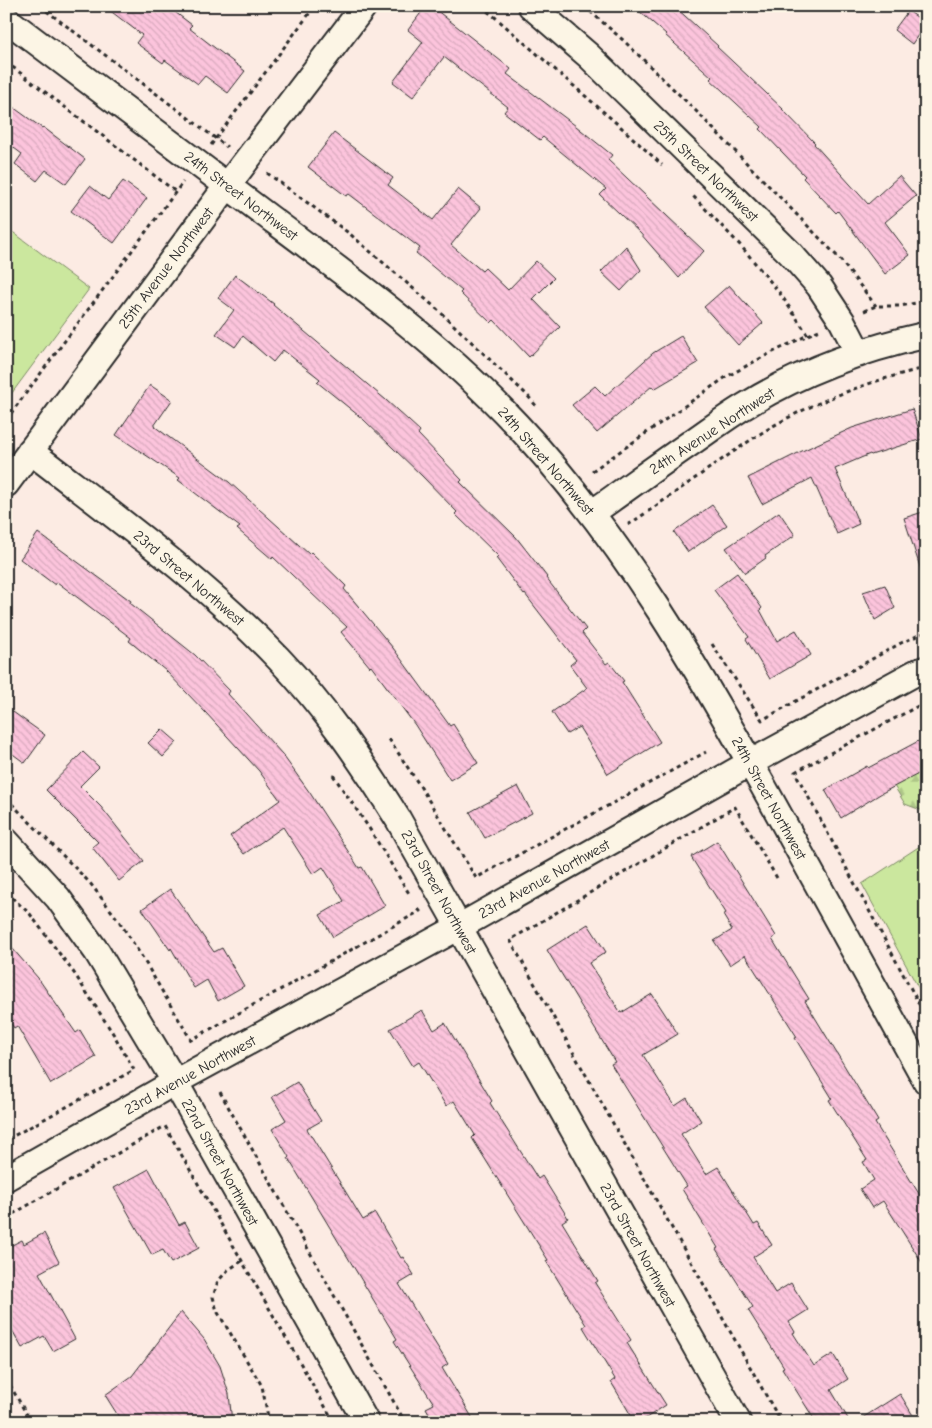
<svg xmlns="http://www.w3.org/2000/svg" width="932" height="1428" viewBox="0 0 932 1428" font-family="'Comic Neue',sans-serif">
<defs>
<pattern id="forest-firs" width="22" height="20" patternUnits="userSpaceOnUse" patternTransform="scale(1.25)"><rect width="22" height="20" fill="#cbe79e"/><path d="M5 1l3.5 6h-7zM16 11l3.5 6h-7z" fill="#aec688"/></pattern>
<pattern id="building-back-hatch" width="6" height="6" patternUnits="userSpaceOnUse" patternTransform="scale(1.25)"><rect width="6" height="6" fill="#fcc4dc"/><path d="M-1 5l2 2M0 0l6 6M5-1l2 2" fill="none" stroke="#d8a9bd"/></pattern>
</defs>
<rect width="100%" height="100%" fill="#fcebe3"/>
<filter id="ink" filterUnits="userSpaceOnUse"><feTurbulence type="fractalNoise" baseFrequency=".02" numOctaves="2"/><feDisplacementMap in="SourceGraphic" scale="10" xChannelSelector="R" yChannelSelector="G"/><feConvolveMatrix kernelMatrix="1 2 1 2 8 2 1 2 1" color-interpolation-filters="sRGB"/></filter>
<g filter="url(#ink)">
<path fill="#cbe79e" stroke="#7b8964" d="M6 227 89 289 6 401Z
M926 842V1002L862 884Z"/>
<path fill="url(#forest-firs)" stroke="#7b8964" d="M926 745V812L905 804 888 776Z"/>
<path fill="url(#building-back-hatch)" stroke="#2b2b2b" d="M104 6H167L192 25 189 28 245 71 228 93 205 76 198 84 165 60 163 63 136 43 142 35Z
M426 6H431L511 69 507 74 576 126 612 155 608 160 704 251 679 278 640 233 600 195 606 189 543 137 540 140 504 112 508 107 444 57 413 97 393 82 423 42 408 30Z
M633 6H674L718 46 717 47 783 109H782L815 143 814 144 868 204 899 176 916 196 885 222 910 255 885 274 838 211 836 213 803 178 805 176 760 129 762 127 710 79 712 77 665 35 666 34Z
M908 11 926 23 912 44 894 30Z
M6 102 42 128 43 127 85 159 66 184 46 170 37 181 15 164 22 154 6 142Z
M334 133 393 178 388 185 433 220 458 189 481 208 451 245 482 271 485 268 508 290 536 261 554 278 533 299 560 327 529 357 494 320 491 323 460 293 462 291 416 253 420 248 349 194 346 196 308 167Z
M123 181 147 198 114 243 71 211 90 186 108 200Z
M626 246 641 270 621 291 601 272Z
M235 275 274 304 273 305 386 400 420 431 418 434 462 480 460 482 516 537 547 577 546 578 586 629 582 633 606 664 609 662 624 681 622 682 660 742 608 774 579 727 567 734 552 712 587 688 570 665 576 660 525 594 524 595 496 558 498 556 455 514 457 512 422 476 364 420 317 382 320 379 283 350 273 362 243 336 235 347 216 334 234 310 218 298Z
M729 285 763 323 738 345 704 307Z
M681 336 698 363 654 389 652 386 597 433 572 405 595 386 605 396 653 353Z
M150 385 172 400 154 426 229 482 309 554 311 552 346 586 344 589 393 648 450 726 453 724 478 763 450 780 415 725 371 666 370 667 341 632 347 627 273 557 272 559 237 529 240 527 178 480 180 478 116 435Z
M912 409 922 439 871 455 870 454 835 469 859 524 837 534 812 478 762 504 748 478 802 451 852 428Z
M712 505 727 525 688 552 674 532Z
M926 511V572L922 573 904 518Z
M779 512 795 535 765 556 766 558 745 573 726 548Z
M38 533 131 601 130 603 195 655 230 691 228 694 282 754 310 793 359 868 362 867 385 906 333 937 320 915 344 901 323 867 313 874 283 827 244 854 230 836 280 800 259 771 206 713 166 671 129 641 131 638 57 582 55 585 20 559Z
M737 573 762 608 760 610 777 641 796 630 811 655 770 679 746 639 749 637 714 590Z
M885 585 895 608 875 620 863 592Z
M6 707 45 735 25 763 6 749Z
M162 729 177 742 163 757 148 743Z
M926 737V770L882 793 841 818 825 790 867 766 868 768Z
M83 752 99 767 80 786 101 807 144 861 119 881 92 847 98 842 46 790Z
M518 786 532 813 485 838 470 812Z
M717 841 776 936 772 939 809 999 805 1001 878 1121 875 1123 926 1205V1269L883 1201 872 1208 860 1189 874 1180 863 1162 867 1160 829 1100 832 1098 795 1038 797 1037 745 955 730 965 714 941 732 930 723 915 726 913 691 857Z
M170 889 214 952 222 948 244 986 218 1001 207 980 194 988 171 948 170 950 142 909Z
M588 924 606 952 589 963 621 1013 652 994 678 1034 643 1055 675 1106 687 1098 701 1121 681 1134 706 1174 718 1167 754 1225 758 1223 772 1245 753 1257 775 1293 791 1283 808 1310 789 1322 795 1332 793 1333 814 1366 833 1354 848 1379 831 1390 850 1422H816L782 1368 784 1367 748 1310 753 1307 716 1249 718 1248 682 1189 687 1186 611 1064 615 1062 547 950Z
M6 941 38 978 76 1033 80 1030 96 1057 51 1084 17 1026 14 1028 6 1017Z
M422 1010 434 1030 445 1023 492 1101 490 1103 538 1179 542 1176 568 1218 562 1222 598 1281 595 1283 631 1340 627 1343 666 1405 640 1422H635L611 1382 615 1379 583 1327 586 1325 546 1261 548 1260 472 1138 475 1135 454 1101 446 1106 419 1062 413 1066 390 1029Z
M297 1082 321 1121 307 1129 363 1220 375 1213 401 1258 403 1257 414 1275 399 1284 448 1364 442 1368 475 1422H434L426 1408 434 1404 394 1341 397 1339 288 1158 289 1157 272 1129 286 1120 272 1097Z
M149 1169 179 1225 185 1222 199 1248 171 1263 163 1250 152 1255 114 1188Z
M44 1233 59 1262 39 1273 75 1339 53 1351 44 1336 22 1348 6 1319V1248L22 1240 24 1244Z
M181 1312 204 1339 220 1366 229 1394 232 1422H122L105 1395 132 1376Z
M900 1394 917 1422H856Z"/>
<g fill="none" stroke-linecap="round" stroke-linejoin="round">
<g stroke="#2b2b2b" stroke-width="29">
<path id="minor" d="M531 6 589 56 790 253 819 286 842 321 859 354
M6 19C94 86 182 152 270 218 356 282 444 347 517 425 624 539 702 675 777 811 826 901 876 991 926 1081
M30 451C115 517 203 580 278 658 325 707 362 762 398 819L738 1422
M6 484 227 186 364 6
M592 513C626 489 660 464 695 440 711 429 728 416 745 406 800 372 863 349 926 335
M6 841 58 898 97 952 175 1082 366 1422
M6 1178 175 1082 459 927 750 763 915 673 926 669"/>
</g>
<path stroke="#2b2b2b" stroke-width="3" stroke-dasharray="4 4" stroke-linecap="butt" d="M40 6 227 147
M481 6 496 18 622 128 662 165
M584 6 623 40 695 110 767 184 838 257 876 306
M6 62 176 192
M211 145 315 6
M267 173 350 234 437 309 527 395 538 408
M864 311 876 306H900L926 301
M808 335 819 330
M6 420 183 182
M592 471 726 377 763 357 808 335 779 292 741 246 693 196
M628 525C673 495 715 463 760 434 805 405 873 379 926 368
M712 644 762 720 901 643 926 632
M926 704 918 706 795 772 926 1017
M389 739 420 786 476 878 706 752
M333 775 369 828 410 895
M6 798 90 883 119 921 142 957 191 1040 420 911 418 909
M777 878 735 807 510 940 781 1422
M6 892 30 914 74 973 114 1035 134 1070 6 1140
M220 1092 405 1422
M6 1218 165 1126 334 1422
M242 1261 228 1270 218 1281 213 1297 217 1311 262 1386 269 1422
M6 1378 31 1422"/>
<use href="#minor" stroke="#fcf5e5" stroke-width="25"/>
</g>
</g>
<g text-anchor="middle" stroke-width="4.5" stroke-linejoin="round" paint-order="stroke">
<g font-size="15" fill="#2b2b2b" stroke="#fcf5e5">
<text transform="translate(706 171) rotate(44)" y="5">25th Street Northwest</text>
<text transform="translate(241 196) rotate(37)" y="5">24th Street Northwest</text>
<text transform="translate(166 268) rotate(-53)" y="5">25th Avenue Northwest</text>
<text transform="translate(712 431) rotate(-33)" y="5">24th Avenue Northwest</text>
<text transform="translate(546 461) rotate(49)" y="5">24th Street Northwest</text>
<text transform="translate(189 578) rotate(40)" y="5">23rd Street Northwest</text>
<text transform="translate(769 798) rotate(61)" y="5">24th Street Northwest</text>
<text transform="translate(544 879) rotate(-29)" y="5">23rd Avenue Northwest</text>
<text transform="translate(439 892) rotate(61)" y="5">23rd Street Northwest</text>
<text transform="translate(190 1075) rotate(-29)" y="5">23rd Avenue Northwest</text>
<text transform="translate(220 1162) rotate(61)" y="5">22nd Street Northwest</text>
<text transform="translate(638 1245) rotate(61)" y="5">23rd Street Northwest</text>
</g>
</g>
<rect width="932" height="1428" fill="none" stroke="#fcf5e5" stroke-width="25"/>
<rect x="12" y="12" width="907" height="1403" fill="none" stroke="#2b2b2b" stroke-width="2" filter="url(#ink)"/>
</svg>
